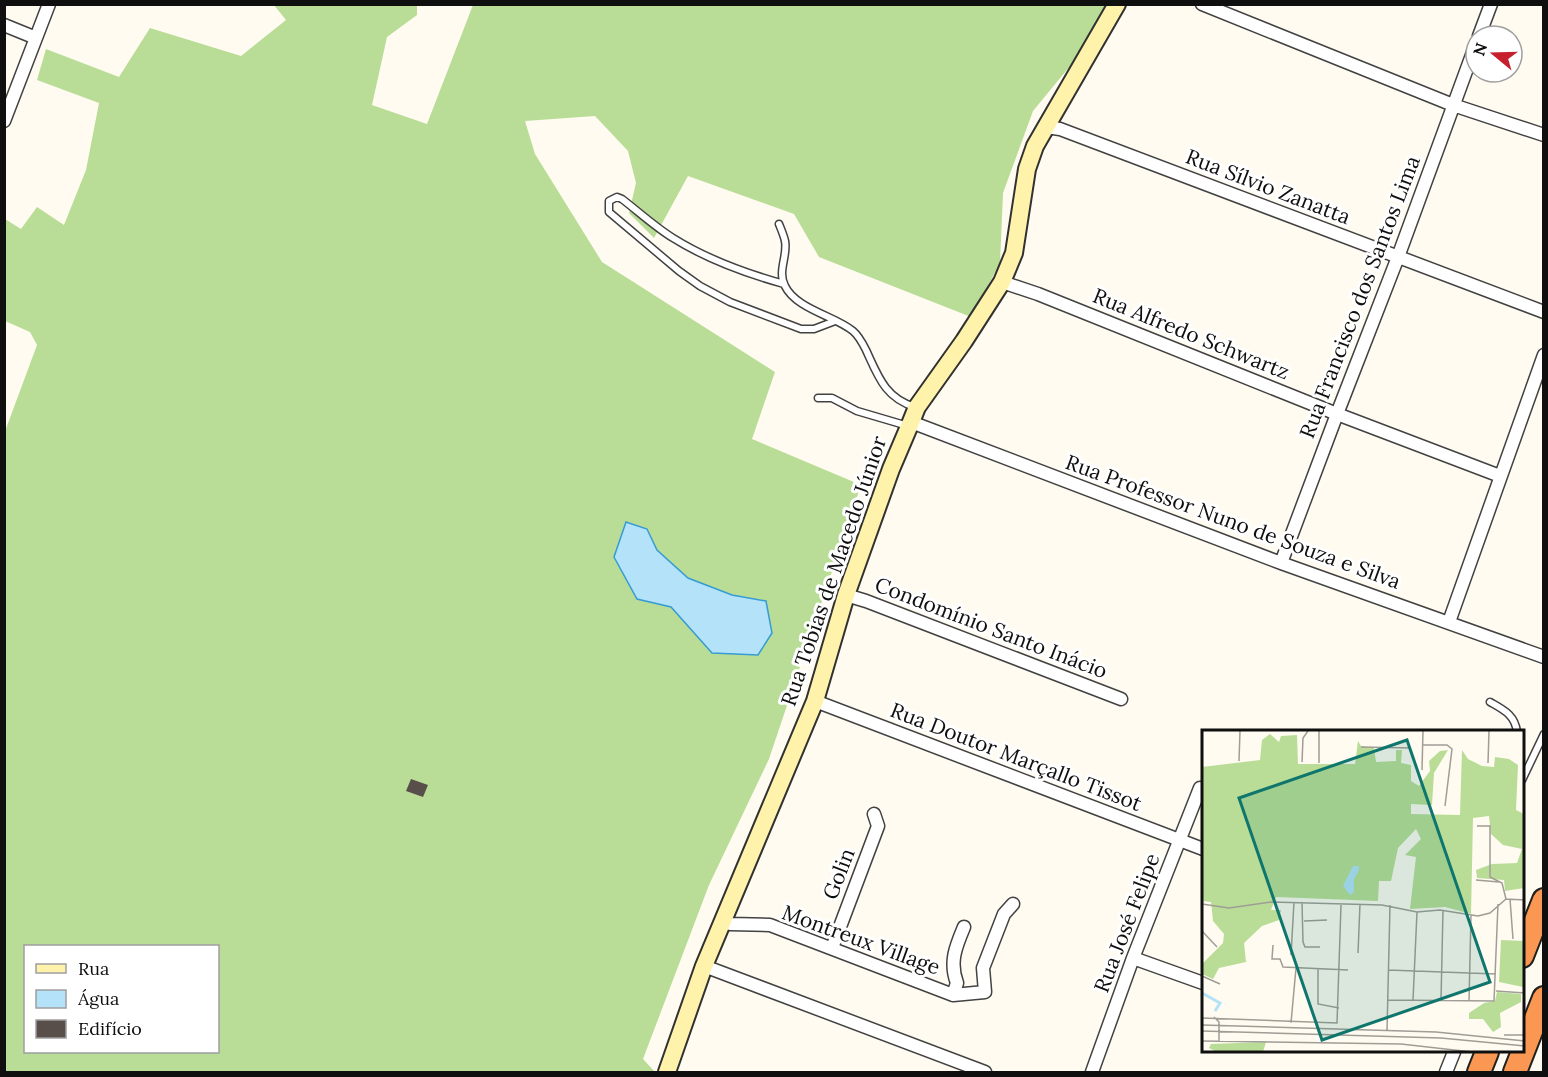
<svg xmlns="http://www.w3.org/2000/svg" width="1548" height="1077" viewBox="0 0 1548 1077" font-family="Lora,serif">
<rect width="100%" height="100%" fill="#fffbf0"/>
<path fill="#b9dd96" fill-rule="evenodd" d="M274 5H417V15L387 37 372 105 427 124 473 5H1106L1084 49 1033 111 1003 193 1000 263 971 317 819 257 794 214 688 176 654 238 629 213 636 183 628 151 595 116 525 121 535 154 602 262 775 372 752 439 861 485 769 759 709 885 643 1059 655 1072H5L4 434 37 345 30 332 5 321V219L21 229 37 207 64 225 86 170 99 103 37 80 46 49 119 77 150 28 241 56 286 20ZM26 946H218V1052H26Z"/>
<path fill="#b3e2f9" stroke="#369cd3" stroke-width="1.5" d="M626 522 647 529 657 550 688 578 732 595 766 601 772 633 758 655 712 653 671 607 637 599 614 557Z"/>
<path fill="#584f4a" d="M411 779 428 785 423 797 406 791Z"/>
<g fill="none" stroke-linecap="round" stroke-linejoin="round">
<g stroke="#424242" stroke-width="9">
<path id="lane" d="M779 224C781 229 784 236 785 241 788 256 777 271 785 286 796 309 835 316 853 331 859 336 863 344 866 350 878 376 885 398 915 407
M784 284C748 274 705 258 673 238 655 227 639 212 622 199L617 197 609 201V212L679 271 700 286 730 302 801 329H814L835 321
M818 398H832L857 411 908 426
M1490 702C1504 710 1515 715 1517 732
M1522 780 1544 734"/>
</g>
<g stroke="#424242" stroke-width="15">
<path id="street" d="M1202 4 1453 105 1544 135
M4 25 36 38
M1479 36 1491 4
M4 121 49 4
M1046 127 1060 129 1544 312
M1002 282 1038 294 1337 414 1500 476
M911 422 1281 563 1544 657
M1281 563 1337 414 1398 257 1476 44
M846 595 866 601 1121 699
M1449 622 1544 355
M815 701 1203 849
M722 921 730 924 770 925 953 995 985 992 983 968 1004 914 1013 904
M832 948 878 826 874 814
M1133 958 1203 983
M704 966 985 1072
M953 995 957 983C949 962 956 946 964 927
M1092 1072 1133 958 1200 788
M1446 1072 1454 1052"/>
</g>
<g stroke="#313131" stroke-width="20">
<path id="secondary" d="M667 1072 704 966 815 701 846 595 891 469 911 422 917 407 964 341 1002 282 1014 253 1027 169 1035 146 1117 4"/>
</g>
<g stroke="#202020" stroke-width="26">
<path id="highway" d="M1522 956 1544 900
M1479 1072 1487 1052
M1515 1072 1544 998"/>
</g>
<use href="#lane" stroke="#fff" stroke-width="6"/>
<use href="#street" stroke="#fff" stroke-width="12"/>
<use href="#secondary" stroke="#fff2ab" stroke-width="16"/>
<use href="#highway" stroke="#fa9853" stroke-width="22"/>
</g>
<g text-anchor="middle" stroke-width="6" stroke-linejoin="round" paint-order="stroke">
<g font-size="21" fill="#0f0f0f" stroke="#fff">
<text transform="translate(1268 187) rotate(21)" y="7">Rua Sílvio Zanatta</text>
<text transform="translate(1360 297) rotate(-69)" y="7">Rua Francisco dos Santos Lima</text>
<text transform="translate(1191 334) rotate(22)" y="7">Rua Alfredo Schwartz</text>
<text transform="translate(1233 522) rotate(20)" y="7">Rua Professor Nuno de Souza e Silva</text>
<text transform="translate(834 571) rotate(-71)" y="7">Rua Tobias de Macedo Júnior</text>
<text transform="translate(991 628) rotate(21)" y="7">Condomínio Santo Inácio</text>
<text transform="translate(1016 757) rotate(21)" y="7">Rua Doutor Marçallo Tissot</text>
<text transform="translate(839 874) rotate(-69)" y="7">Golin</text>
<text transform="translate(1127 923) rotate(-69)" y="7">Rua José Felipe</text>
<text transform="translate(861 940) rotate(20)" y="7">Montreux Village</text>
</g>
</g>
<g transform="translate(1202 730)">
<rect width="322" height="322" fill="#fffbf0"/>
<path d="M68 4 77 12 79 6 95 5 96 34H153L156 11 159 16 172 18 174 32 194 31V20H200L199 33 209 35V51L217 56 228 41 227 31 238 21 246 20 232 43 230 75 209 74V84L258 85 260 20 266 29 280 36 292 37 293 27 307 29 316 35 314 80 322 84V158L303 161 302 150 275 148 274 140 290 134 315 133 320 119 301 115 289 104 287 86 271 88 269 184 243 177 208 179 214 127 203 125 219 109 214 99 196 118 189 151H177L176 171 74 167 69 180H79L77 190 60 196 42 213 44 232 17 238 11 249 0 244V234L21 213 22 204 11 191 9 172 0 171V37L58 30 60 10ZM299 210 322 211 321 257 297 252ZM295 262 319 264V272L298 283 299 297 291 302 281 289H267V283L282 273 293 271ZM64 312 61 322H15L7 318 9 314Z" fill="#b9dd96"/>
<path d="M151 136H157V140L152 149V162L148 165 141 156Z" fill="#b3e2f9"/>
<path fill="none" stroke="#b3e2f9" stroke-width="3" d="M0 263 18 273 13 281"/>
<path fill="none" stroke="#9f9d96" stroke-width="1.5" d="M117 1V33M221 15H245L250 19 243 76M159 17 209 18M37 31 38 1M100 32 101 8 106 1M286 33 287 1M220 40 221 1M275 96H288V147L300 153 304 169M274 150 297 152M308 169 311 209M100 172 101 212 103 217H118M0 174 27 178 69 172 180 175 215 182 238 180 276 186 288 183 304 169 323 170M102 191 125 190M0 201 15 217M71 215 70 229H78L81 237 146 240M156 223 158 174M89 225 92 172M116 239V274L137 278M186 240 294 244M0 246 18 254M294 261 323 263M186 270 292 271 296 174M211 270 215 182M239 270 241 180M267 271 269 185M12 287 17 292V311M0 288 135 293 139 175M89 293 94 238M0 295 234 302 323 311M0 301 239 308 323 316M185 301 188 175M302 305H323M0 311 199 314 270 322"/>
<path fill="#0f766e" fill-opacity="0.15" stroke="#0f766e" stroke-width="3" d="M205 10 288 252 120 310 37 68Z"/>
<rect width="322" height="322" fill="none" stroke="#0f0f0f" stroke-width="3"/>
</g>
<rect width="1548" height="1077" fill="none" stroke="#0f0f0f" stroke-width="12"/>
<rect x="24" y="945" width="195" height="108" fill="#ffffff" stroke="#9f9f9f" stroke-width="1.5"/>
<rect x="36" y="964" width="30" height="9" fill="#fff2ab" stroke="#9f9f9f" stroke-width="1.5"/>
<text x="78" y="975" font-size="18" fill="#0f0f0f">Rua</text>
<rect x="36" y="990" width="30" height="18" fill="#b3e2f9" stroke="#9f9f9f" stroke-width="1.5"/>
<text x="78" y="1005" font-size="18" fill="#0f0f0f">Água</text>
<rect x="36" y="1020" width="30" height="18" fill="#584f4a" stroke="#9f9f9f" stroke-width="1.5"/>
<text x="78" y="1035" font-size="18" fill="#0f0f0f">Edifício</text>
<g transform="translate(1494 54) rotate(289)"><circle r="28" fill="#ffffff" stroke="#9f9f9f" stroke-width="1.5"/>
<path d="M0-4.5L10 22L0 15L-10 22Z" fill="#c6202f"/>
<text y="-9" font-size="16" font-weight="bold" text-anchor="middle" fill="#0f0f0f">N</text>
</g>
</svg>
